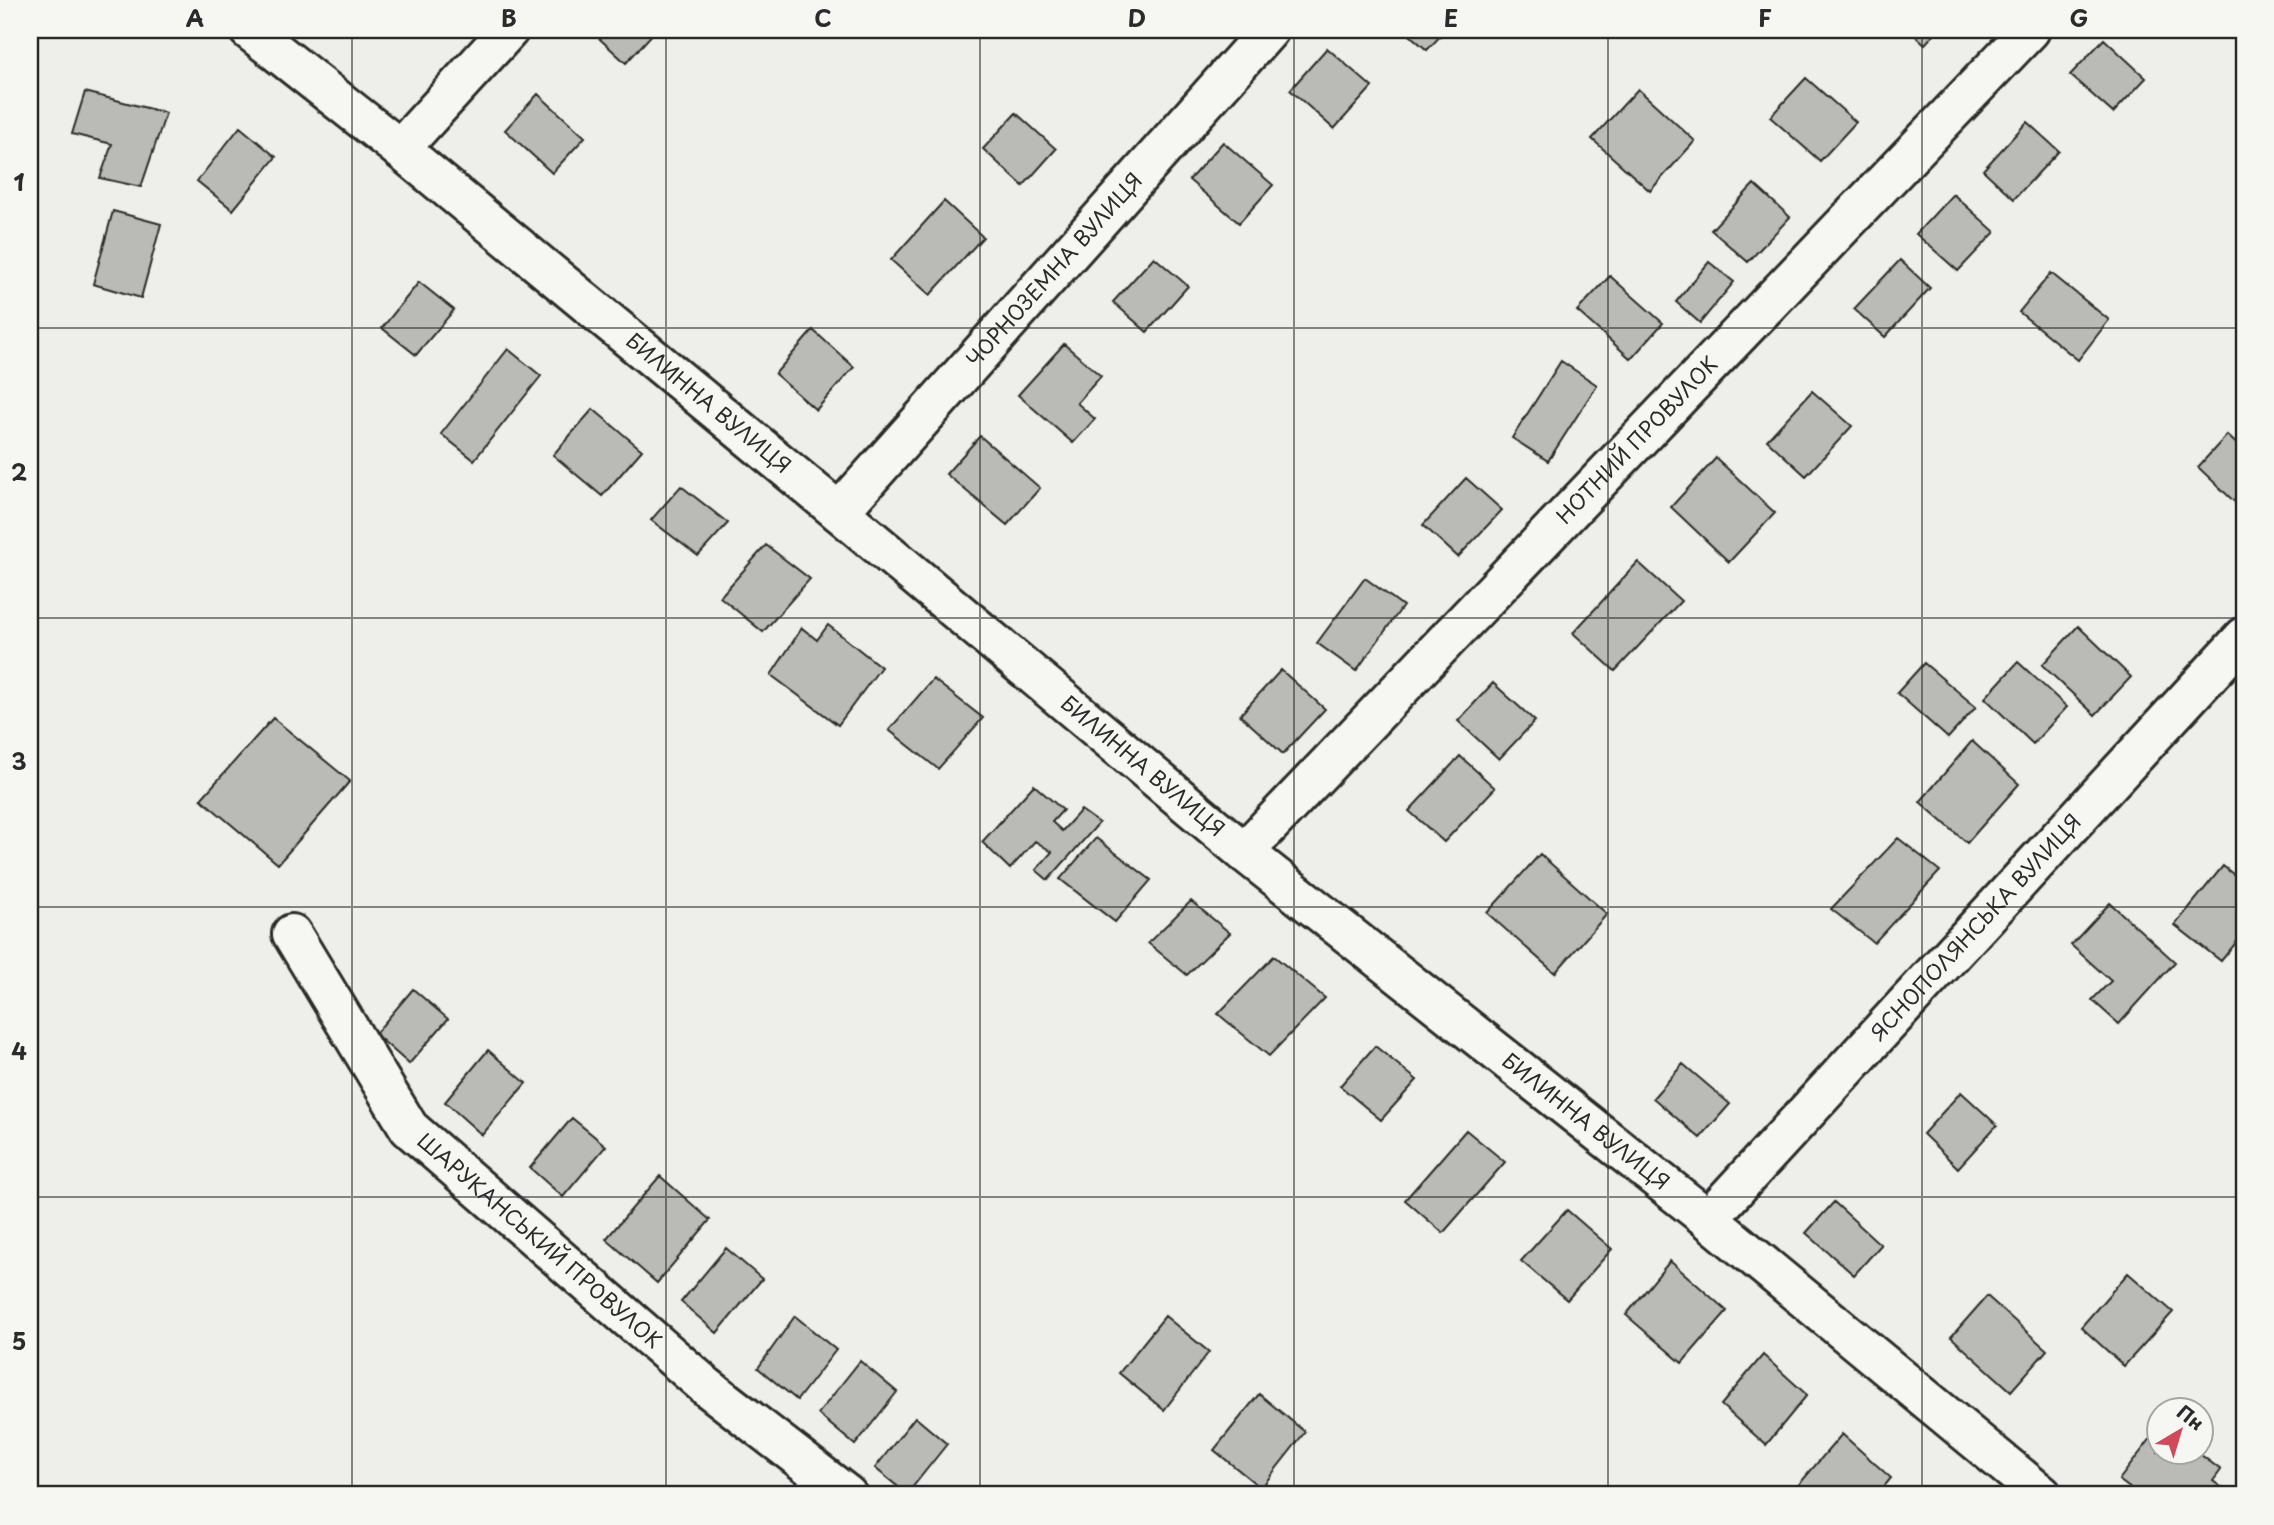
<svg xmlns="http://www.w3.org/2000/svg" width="2274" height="1525" viewBox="0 0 2274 1525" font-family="'Playpen Sans',sans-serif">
<rect width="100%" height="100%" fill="#eeeeea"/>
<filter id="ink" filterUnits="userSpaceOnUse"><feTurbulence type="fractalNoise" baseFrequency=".0143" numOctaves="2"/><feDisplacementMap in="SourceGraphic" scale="14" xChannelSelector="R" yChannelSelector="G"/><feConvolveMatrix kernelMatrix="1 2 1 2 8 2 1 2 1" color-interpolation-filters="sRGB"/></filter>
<g filter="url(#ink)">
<path fill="#babab7" stroke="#2b2b2b" stroke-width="2" d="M590 30H656L626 63Z
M1404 30H1446L1427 50Z
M1909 30H1938L1925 44Z
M2104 39 2146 78 2113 113 2070 75Z
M1327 48 1372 87 1334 129 1290 90Z
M1806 78 1856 122 1820 161 1770 117Z
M1638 89 1695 141 1650 191 1592 139Z
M85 92 166 113 141 187 100 178 112 144 72 134Z
M538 94 585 137 552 173 505 130Z
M1016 113 1056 149 1023 186 983 149Z
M2027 122 2059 151 2014 199 1983 170Z
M240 127 276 157 233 210 197 181Z
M1223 142 1273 185 1239 223 1189 180Z
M1754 184 1790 217 1748 262 1711 230Z
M1953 194 1995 232 1958 271 1916 234Z
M944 201 983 237 930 295 891 260Z
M113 211 161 224 141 298 93 284Z
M1154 257 1188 286 1147 332 1113 302Z
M1900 260 1930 288 1885 337 1854 309Z
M1709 262 1734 282 1700 323 1676 302Z
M2051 273 2109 320 2078 360 2019 312Z
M1610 276 1663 323 1631 359 1577 311Z
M419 282 454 310 416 355 382 328Z
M813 330 854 367 816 410 775 374Z
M1064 344 1101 376 1077 403 1095 419 1073 443 1018 395Z
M508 349 541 376 474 460 441 434Z
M1561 361 1597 385 1548 461 1512 438Z
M1812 391 1852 426 1806 476 1767 440Z
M593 409 642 450 602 496 553 455Z
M2227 435 2244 451V511L2198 467Z
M980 436 1040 488 1007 525 946 474Z
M1716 458 1775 513 1729 562 1671 507Z
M1466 478 1502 510 1458 557 1423 525Z
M681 486 728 523 698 556 651 520Z
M766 545 810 579 763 632 720 597Z
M1638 562 1681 601 1615 671 1573 633Z
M1365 578 1403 606 1356 671 1317 643Z
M828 625 881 667 838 725 771 675 802 628 817 640Z
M2078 626 2131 677 2095 715 2042 665Z
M2018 662 2067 707 2033 744 1985 698Z
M1924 663 1976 707 1948 738 1897 693Z
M1281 670 1325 709 1283 754 1240 715Z
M933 679 983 718 938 769 889 730Z
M1493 683 1535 721 1499 759 1458 721Z
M273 718 350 781 278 864 201 799Z
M1972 741 2019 784 1967 843 1920 802Z
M1460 756 1495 788 1444 842 1409 811Z
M1034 785 1063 810 1052 822 1062 831 1081 810 1099 823 1048 880 1036 870 1052 852 1035 841 1010 869 982 842Z
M1096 838 1151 880 1115 922 1060 879Z
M1898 838 1940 871 1874 943 1831 909Z
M1540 854 1607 914 1555 973 1487 913Z
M2223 866 2244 883V933L2221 961 2175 925Z
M1191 901 1230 933 1187 975 1148 943Z
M2110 903 2175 962 2119 1024 2092 1000 2111 981 2071 945Z
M1274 956 1325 998 1269 1056 1218 1014Z
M413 989 448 1019 409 1064 375 1034Z
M1375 1046 1417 1080 1381 1120 1340 1086Z
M488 1050 526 1083 482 1135 445 1102Z
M1683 1064 1730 1104 1700 1138 1653 1098Z
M1961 1092 1997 1125 1958 1168 1923 1134Z
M572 1118 606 1146 563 1197 530 1168Z
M1466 1130 1505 1162 1443 1233 1405 1200Z
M660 1176 710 1220 657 1283 606 1239Z
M1834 1202 1881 1245 1854 1275 1806 1233Z
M1567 1210 1612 1249 1567 1300 1521 1261Z
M726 1248 762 1279 717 1333 681 1302Z
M1670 1261 1727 1311 1682 1363 1626 1315Z
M2128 1273 2173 1312 2124 1366 2081 1327Z
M1987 1296 2047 1350 2011 1391 1951 1337Z
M795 1316 836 1350 797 1400 758 1368Z
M1165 1316 1209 1352 1164 1410 1119 1373Z
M1763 1355 1807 1395 1766 1445 1721 1405Z
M860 1361 897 1392 855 1445 818 1414Z
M1259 1394 1305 1432 1261 1488 1214 1450Z
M915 1417 947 1444 907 1494 875 1468Z
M2158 1429V1452H2197L2221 1470 2213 1481 2225 1490 2221 1495H2139L2119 1480Z
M1842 1434 1891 1478 1877 1495H1803L1795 1489Z"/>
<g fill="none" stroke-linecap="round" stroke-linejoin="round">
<g stroke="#2b2b2b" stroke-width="44">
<g id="street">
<path id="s1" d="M249 30 400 149 839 512 1244 852 1708 1219 2042 1495"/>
<path d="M400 149 509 30"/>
<path id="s2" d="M839 512 1269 30"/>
<path id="s3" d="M1244 852 2030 30"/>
<path id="s4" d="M292 934 409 1128 707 1387 847 1495"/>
<path id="s5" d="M1708 1219 2244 637"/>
</g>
</g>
<use href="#street" stroke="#f6f6f2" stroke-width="38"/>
</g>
</g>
<path fill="none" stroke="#2b2b2b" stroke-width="2" stroke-opacity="0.55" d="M352 30V1495M666 30V1495M980 30V1495M1294 30V1495M1608 30V1495M1922 30V1495M30 328H2244M30 618H2244M30 907H2244M30 1197H2244"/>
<g text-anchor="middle" stroke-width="7" stroke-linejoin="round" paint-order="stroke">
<g font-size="21" fill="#2b2b2b" stroke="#f6f6f2">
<text dy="7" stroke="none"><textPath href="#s2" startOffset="324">ЧОРНОЗЕМНА ВУЛИЦЯ</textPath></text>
<text dy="7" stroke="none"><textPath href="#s1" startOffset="592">БИЛИННА ВУЛИЦЯ</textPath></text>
<text dy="7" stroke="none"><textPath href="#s3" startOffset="569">НОТНИЙ ПРОВУЛОК</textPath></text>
<text dy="7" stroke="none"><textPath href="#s1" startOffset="1158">БИЛИННА ВУЛИЦЯ</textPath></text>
<text dy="7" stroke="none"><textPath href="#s5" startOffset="396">ЯСНОПОЛЯНСЬКА ВУЛИЦЯ</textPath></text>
<text dy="7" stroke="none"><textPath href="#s1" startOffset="1726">БИЛИННА ВУЛИЦЯ</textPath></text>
<text dy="7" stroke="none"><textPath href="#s4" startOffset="399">ШАРУКАНСЬКИЙ ПРОВУЛОК</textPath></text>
</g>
</g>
<rect width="2274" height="1525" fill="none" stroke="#f6f6f2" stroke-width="77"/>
<g transform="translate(2180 1431) rotate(38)"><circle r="33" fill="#f6f6f2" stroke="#a5a5a2" stroke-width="2"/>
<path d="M0-5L12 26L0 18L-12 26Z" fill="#d1495b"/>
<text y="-10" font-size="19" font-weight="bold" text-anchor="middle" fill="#2b2b2b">Пн</text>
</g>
<rect x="38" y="38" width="2198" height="1448" fill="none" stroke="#2b2b2b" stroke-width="2.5"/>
<g font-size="23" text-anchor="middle" font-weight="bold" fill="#2b2b2b">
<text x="195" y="27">A</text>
<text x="509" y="27">B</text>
<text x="823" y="27">C</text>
<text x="1137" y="27">D</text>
<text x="1451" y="27">E</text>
<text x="1765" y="27">F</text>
<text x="2079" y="27">G</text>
<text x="19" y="191">1</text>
<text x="19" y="481">2</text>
<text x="19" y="770">3</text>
<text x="19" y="1060">4</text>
<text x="19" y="1350">5</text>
</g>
</svg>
